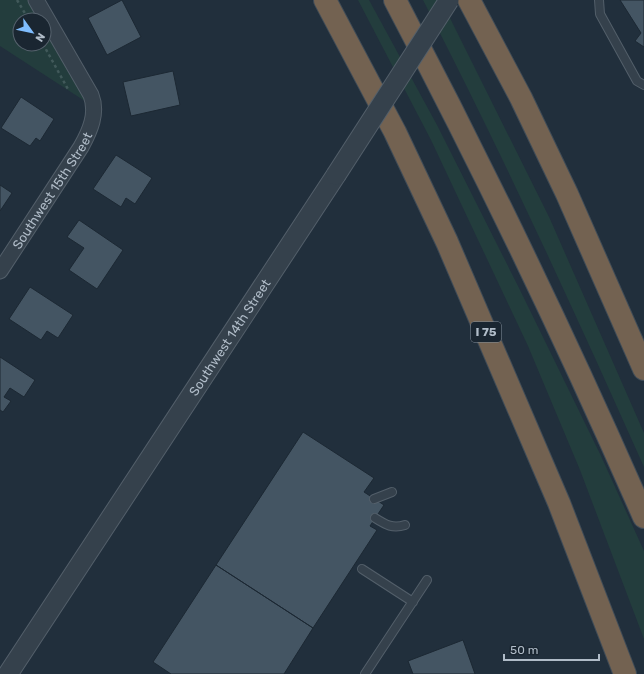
<svg xmlns="http://www.w3.org/2000/svg" width="644" height="674" viewBox="0 0 644 674" font-family="Rubik,sans-serif">
<rect width="100%" height="100%" fill="#212f3c"/>
<path fill="#233d3d" fill-rule="evenodd" d="M0 0H36L94 107 0 46ZM20 20H44V44H20Z
M358 0H369L437 125 520 290 601 456 644 551V639L580 470 528 346 431 140Z
M423 0H441L550 219 644 433V467C574 310 502 153 423 0Z"/>
<path fill="#445563" stroke="#1c2833" d="M122 0 141 37 107 55 88 18Z
M620 0H644V47L635 41 641 33Z
M173 71 180 105 131 116 123 82Z
M21 97 54 119 40 141 36 138 30 146 1 128Z
M116 155 152 178 135 204 126 198 121 207 93 189Z
M0 185 12 193 0 211Z
M79 220 123 250 97 289 69 270 84 248 67 237Z
M30 287 73 315 58 338 47 331 41 340 9 319Z
M0 357 35 380 24 397 10 388 4 397 11 401 3 412 0 410Z
M303 432 374 478 364 492 384 505 370 526 377 530 313 628 216 565Z
M216 565 313 628 284 674H171L153 662Z
M463 640 475 674H413L408 661Z"/>
<g fill="none" stroke-linecap="round" stroke-linejoin="round">
<g stroke="#535f6a" stroke-width="10">
<path id="service" d="M599 0 600 14 637 81 644 85
M374 499 392 492
M375 518C386 525 393 529 405 525
M362 569 413 602
M365 674 427 580"/>
</g>
<g stroke="#535f6a" stroke-width="17">
<g id="minor">
<path id="s1" d="M0 271 81 147C90 131 98 113 91 95L36 0"/>
</g>
</g>
<g stroke="#535f6a" stroke-width="21">
<g id="tertiary">
<path id="s2" d="M8 674 336 175"/>
</g>
</g>
<g stroke="#404c57" stroke-width="24">
<path id="motorway" d="M325 0 395 132 447 242 559 503 625 674
M395 0C484 169 567 341 644 517
M469 0 521 98 567 194 644 369"/>
</g>
<path stroke="#41595a" stroke-width="2.5" stroke-dasharray="3 3" stroke-linecap="butt" d="M17 0 29 20
M43 44 69 91"/>
<use href="#service" stroke="#35414c" stroke-width="8"/>
<use href="#minor" stroke="#35414c" stroke-width="15"/>
<use href="#tertiary" stroke="#35414c" stroke-width="19"/>
<use href="#motorway" stroke="#736251" stroke-width="22"/>
<g stroke="#535f6a" stroke-width="21" stroke-linecap="butt">
<path id="tertiary-bridge" d="M336 175 449 0"/>
</g>
<use href="#tertiary-bridge" stroke="#35414c" stroke-width="19"/>
</g>
<g text-anchor="middle" stroke-width="3.5" stroke-linejoin="round" paint-order="stroke">
<rect fill="#1a2631" stroke="#838f9b" stroke-width="1" x="471" y="322" width="30" height="20" rx="3"/>
<g font-size="12" font-weight="bold" fill="#b0bcc8">
<text x="486" y="336">I 75</text>
</g>
<g font-size="13" fill="#b0bcc8" stroke="#1a2631">
<text dy="5" stroke="none"><textPath href="#s1" startOffset="96">Southwest 15th Street</textPath></text>
<text dy="5" stroke="none"><textPath href="#s2" startOffset="403">Southwest 14th Street</textPath></text>
</g>
</g>
<g transform="translate(32 32) rotate(123)"><circle r="19" fill="#1a2631" stroke="#56626d"/>
<path d="M0-3L7 15L0 10L-7 15Z" fill="#7fbdfe"/>
<text y="-6" font-size="11" font-weight="bold" text-anchor="middle" fill="#b0bcc8">N</text>
</g>
<path d="M504 654v6h95v-6" fill="none" stroke="#b0bcc8" stroke-width="2"/>
<text x="510" y="654" font-size="12" fill="#b0bcc8" stroke="#1a2631" stroke-width="3" paint-order="stroke">50 m</text>
</svg>
